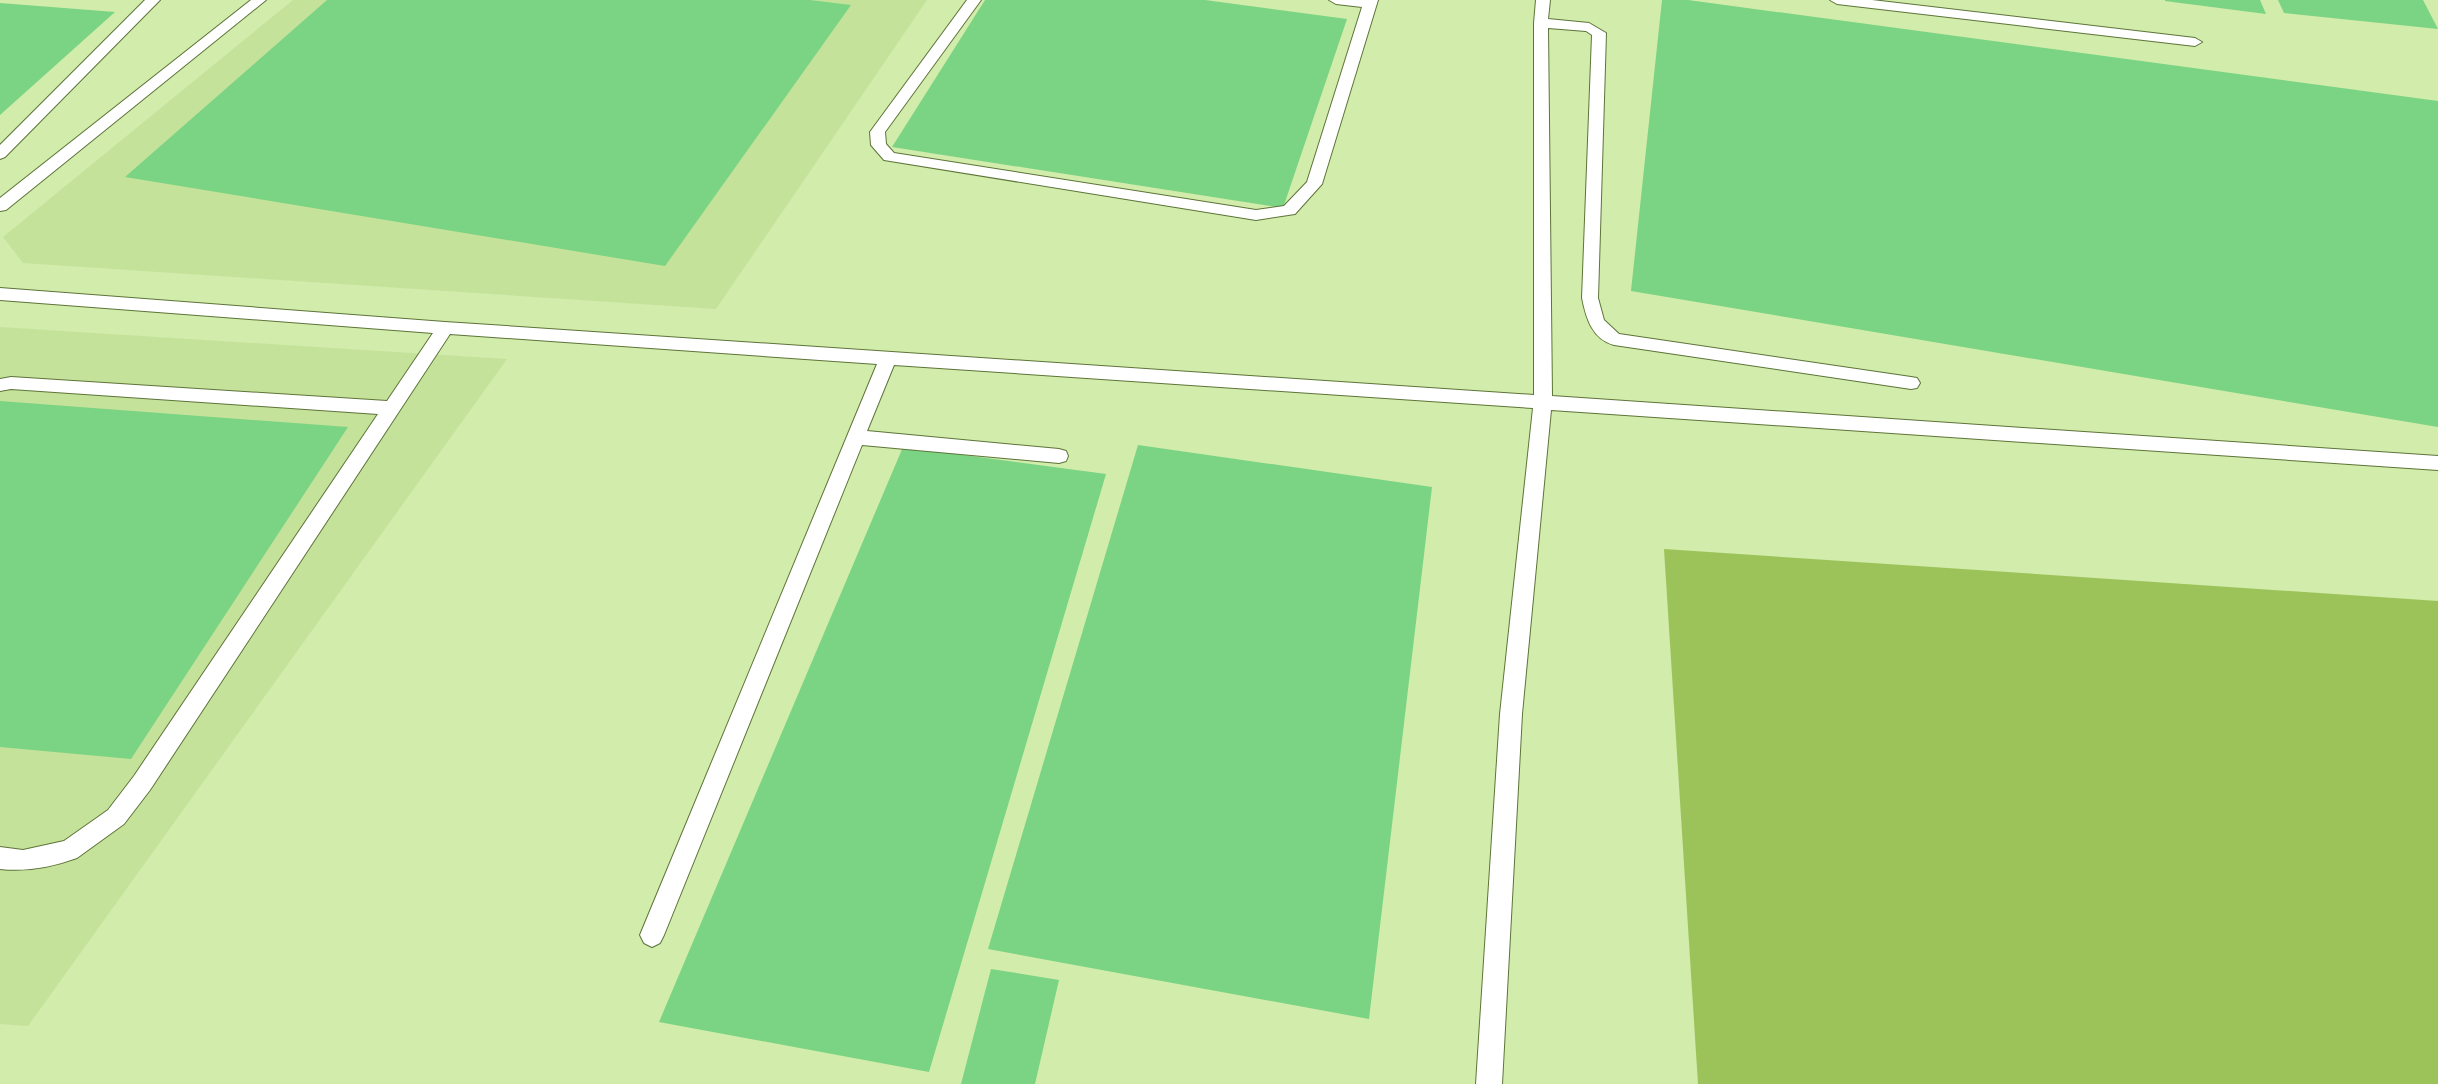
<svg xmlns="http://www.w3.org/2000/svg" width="2438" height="1084" viewBox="0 0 2438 1084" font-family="'Varela Round',sans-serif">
<rect width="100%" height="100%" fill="#d1ecab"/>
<path fill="#c5e29b" d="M293 0H927L716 309 23 263 3 237Z
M0 327 507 359 28 1026 0 1024Z"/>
<path fill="#9cc359" d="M1664 549 2438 601V1084H1698Z"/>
<path fill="#7ad483" d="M327 0H810L851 5 665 266 125 177Z
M985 0H1205L1347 19 1283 208 892 147Z
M1662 0H1688L2438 101V427L1631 291Z
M2165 0H2260L2266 14 2165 1Z
M2278 0H2423L2438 29 2284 13Z
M0 3 115 12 0 115Z
M0 401 348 427 131 759 0 747Z
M1138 445 1432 487 1369 1019 988 949Z
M903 447 1106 474 929 1072 659 1022Z
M991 969 1059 980 1035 1084H961Z"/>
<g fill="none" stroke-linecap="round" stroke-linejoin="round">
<g stroke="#5d7438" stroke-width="2">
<path id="lane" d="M145 0H160L5 157 0 159V145Z
M251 0H266L6 210 0 211V198Z
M967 0H981L885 132 886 144 894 153 1256 210 1284 206 1307 182 1362 7 1336 4 1329 0H1378L1322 184 1295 214 1256 220 884 160 871 145 870 132Z
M1536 0H1550L1548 19 1589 23 1606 33 1598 298 1604 320 1619 334 1911 377 1917 378 1920 383 1917 388 1911 389 1614 345C1592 339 1586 318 1582 298L1592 35 1586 31 1548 28 1552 396 2438 456V470L1551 410 1522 714 1502 1084H1476L1500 714 1533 408 894 365 867 431 1059 449 1066 451 1068 456 1066 461 1059 463 862 445 664 935 660 943 652 947 644 943 640 935 877 364 450 334 150 790 124 824 77 858C52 867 26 872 0 869V847L23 850 64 841 108 810 134 776 378 414 11 389 0 391V379L11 377 387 401 433 333 0 300V288L445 322 1534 395V23Z
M1830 0H1872L2195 38 2202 42 2195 46 1837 4Z"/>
</g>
<use href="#lane" fill="#fff" fill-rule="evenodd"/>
</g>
</svg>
